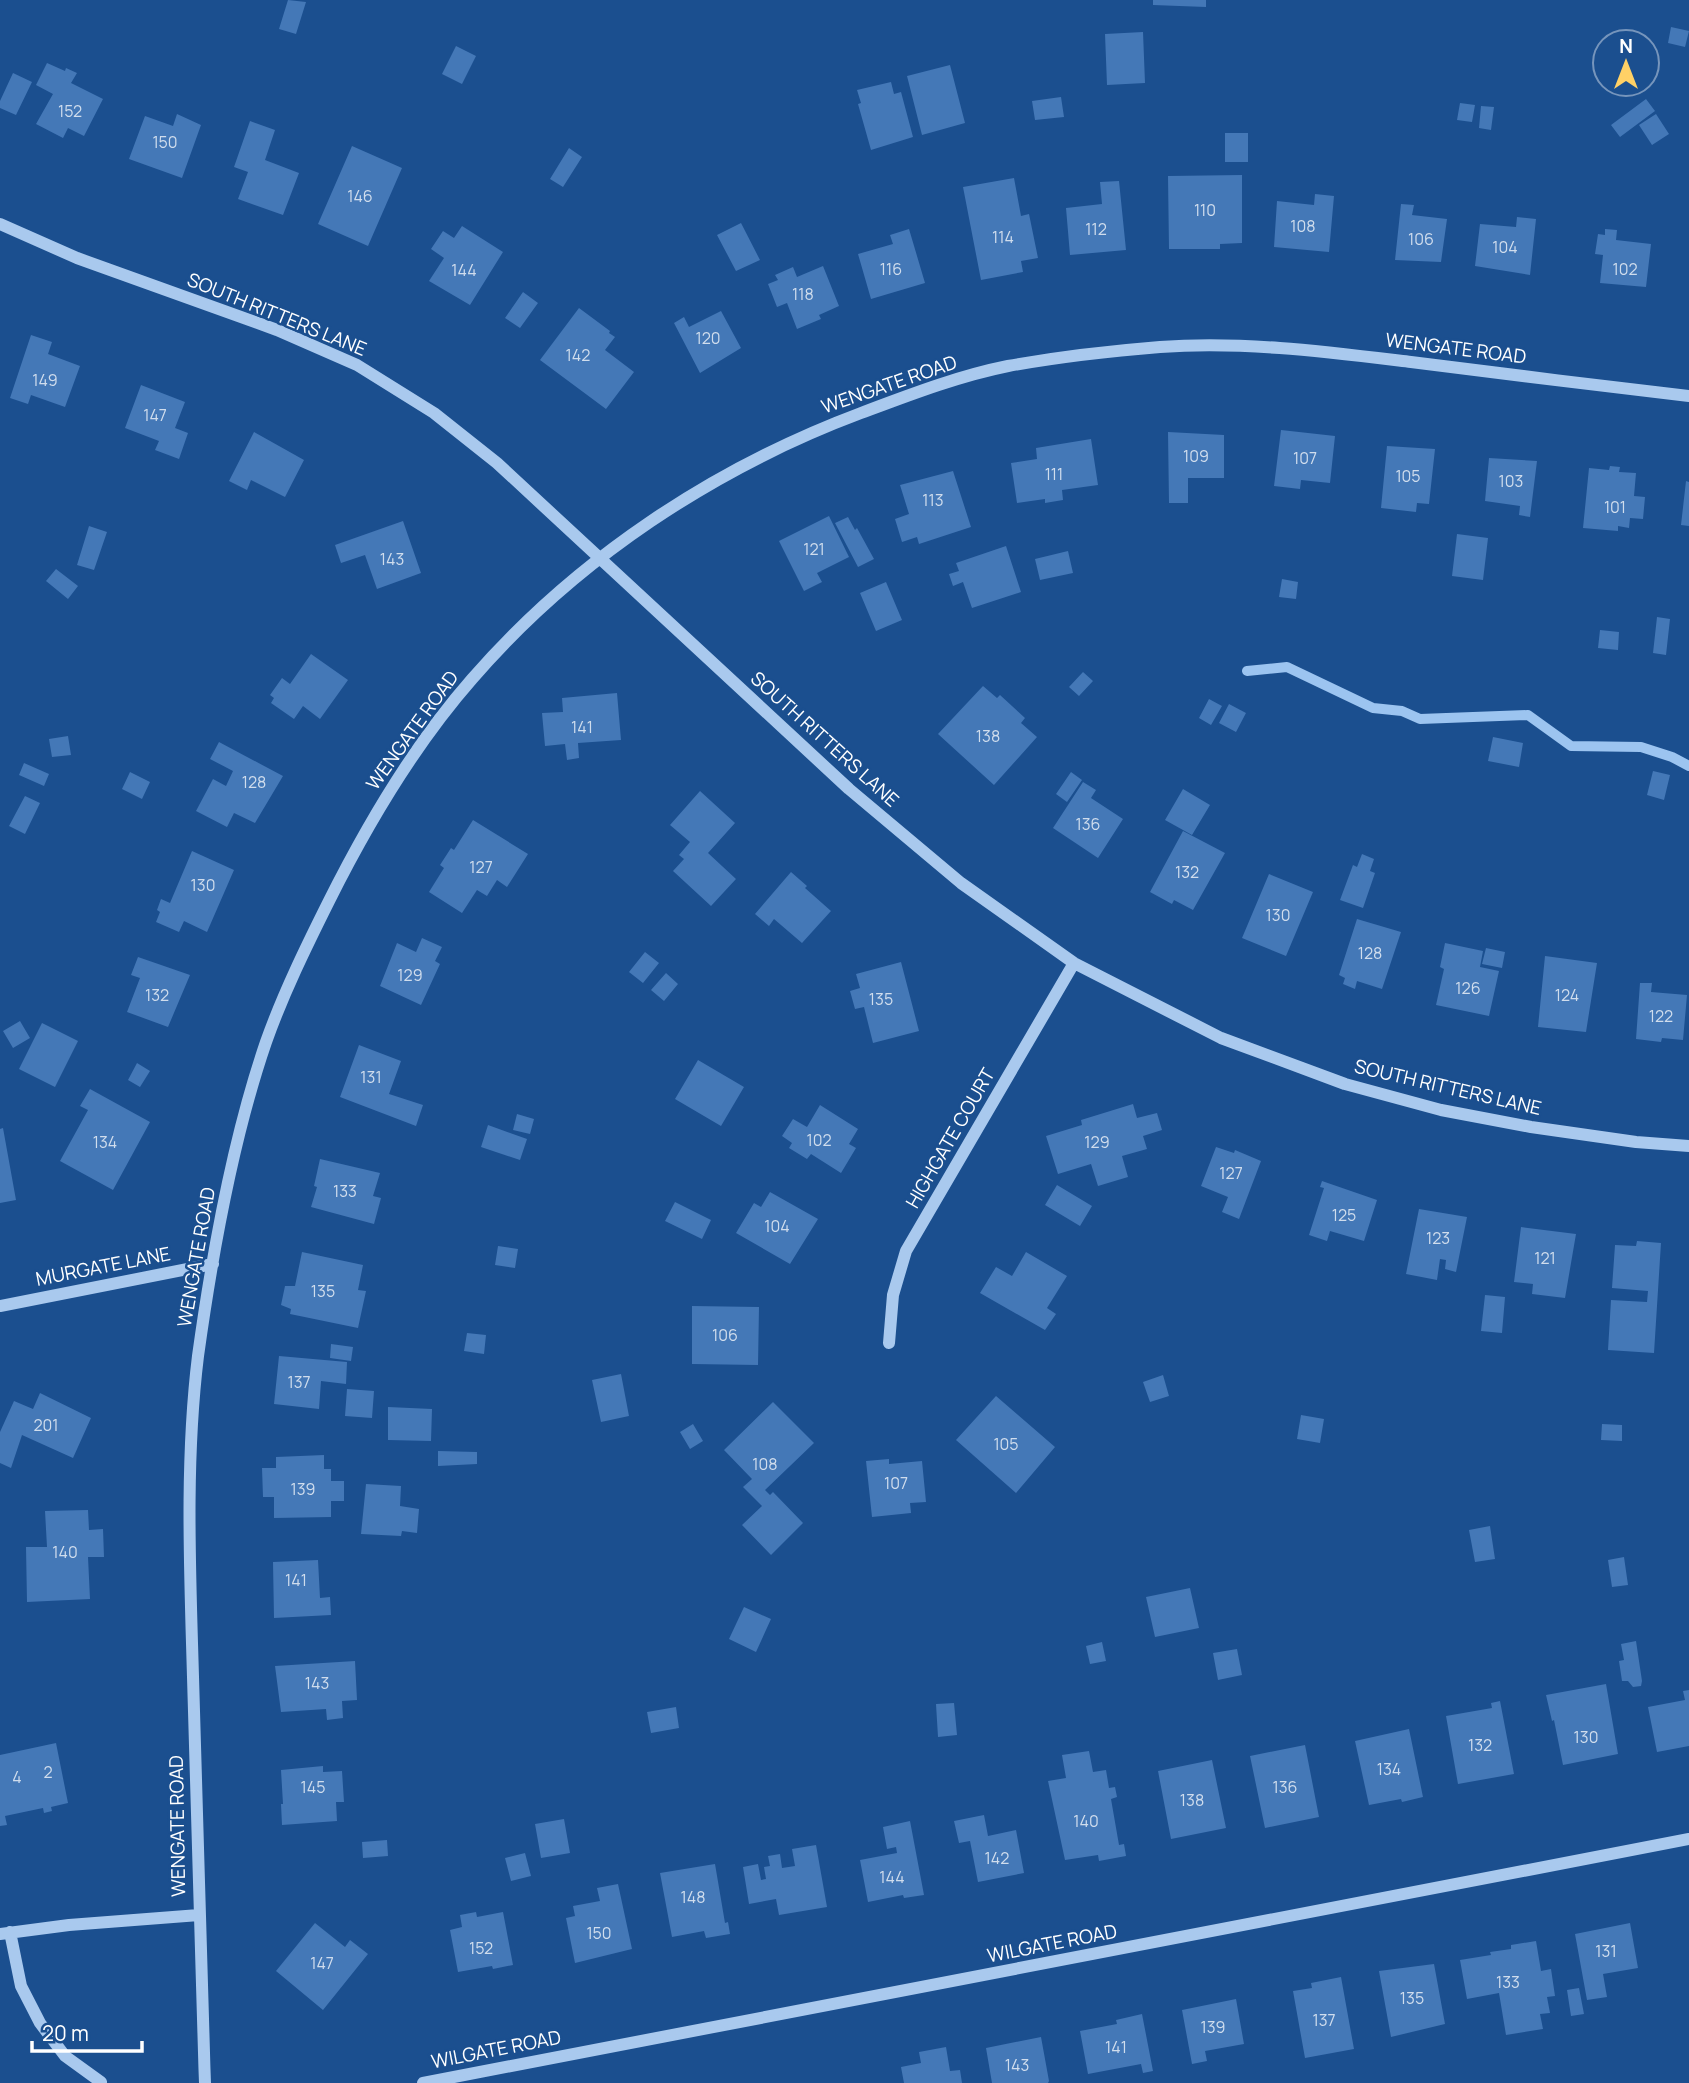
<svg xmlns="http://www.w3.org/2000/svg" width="1689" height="2083" viewBox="0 0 1689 2083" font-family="Manrope,sans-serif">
<rect width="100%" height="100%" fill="#1b4f8f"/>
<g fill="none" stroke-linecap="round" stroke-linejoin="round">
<path stroke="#9cc4f0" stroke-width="10" d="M1247 671 1287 667 1373 708 1402 711 1420 719 1528 715 1571 746 1641 747 1672 757 1689 766"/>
</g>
<path fill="#4478b7" d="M288 0 306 2 296 34 279 29Z
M1153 0H1206V7L1153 5Z
M1671 27 1689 31 1685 47 1668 43Z
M1143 32 1145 83 1107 85 1105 34Z
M456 46 476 56 462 84 442 74Z
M47 63 65 71 66 68 77 73 71 83 103 99 84 136 68 128 63 138 36 124 53 94 36 85Z
M950 65 965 123 922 135 907 76Z
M13 73 32 82 16 115 0 108V101Z
M891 82 894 94 901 92 913 137 871 150 858 104 861 103 857 90Z
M1061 97 1064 117 1035 120 1032 101Z
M1646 99 1655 111 1620 137 1611 125Z
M1460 103 1475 105 1472 122 1457 120Z
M1481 106 1494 107 1491 130 1479 128Z
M177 114 201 125 182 178 129 159 145 116 173 126Z
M1656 114 1669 134 1652 145 1639 125Z
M250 121 275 130 265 160 299 173 283 215 238 199 248 172 234 167Z
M1225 133H1248V162H1225Z
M352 146 402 168 368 246 318 224Z
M569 148 582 157 563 187 550 179Z
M1242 175V243L1220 244V249H1169L1168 176Z
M1014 178 1021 216 1029 214 1038 258 1021 261 1023 272 981 280 963 187Z
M1119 181 1126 250 1070 255 1066 208 1102 204 1100 182Z
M1315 194 1334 196 1329 252 1274 247 1277 201 1314 205Z
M1401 204 1414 205 1412 215 1447 219 1441 262 1395 260Z
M1517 217 1536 219 1530 275 1475 266 1480 224 1516 227Z
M741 223 760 260 736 271 717 235Z
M462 226 503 252 470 305 429 281 444 258 431 249 443 231 454 238Z
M909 229 925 283 871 299 858 254 893 244 890 235Z
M1605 229 1617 230 1616 240 1651 244 1646 287 1600 283 1603 255 1595 254 1598 234 1605 235Z
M823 266 839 306 819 315 821 319 797 329 787 303 777 307 768 284 778 280 775 275 793 267 797 277Z
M523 292 538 303 520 328 505 318Z
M579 308 610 331 609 333 615 337 605 350 634 372 606 409 540 360Z
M721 311 741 348 700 373 674 323 684 317 689 327Z
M31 335 52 342 48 354 80 366 65 407 31 395 28 404 10 398Z
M141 385 185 402 175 428 188 433 179 459 155 450 159 441 125 428Z
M1281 430 1335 436 1330 483 1301 480 1300 489 1274 486Z
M254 432 304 460 285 497 251 480 247 490 229 481Z
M1168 432 1224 435V478H1188V503H1169Z
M1091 439 1098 485 1062 490 1063 500 1045 503V499L1017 503 1011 463 1037 459 1036 448Z
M1387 446 1435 449 1429 504 1417 503 1416 512 1381 508Z
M1489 458 1537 461 1530 517 1519 515 1520 506 1485 501Z
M1610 466 1620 467 1619 472 1636 473 1634 496 1645 497 1643 519 1630 518 1629 528 1618 526V531L1583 528 1589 468 1609 470Z
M953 471 971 527 919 544 917 537 902 542 895 519 909 514 900 485Z
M1686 481 1689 482V526L1681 525Z
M829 516 849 557 817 573 822 582 804 591 779 541Z
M848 517 855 530 857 528 874 559 858 567 835 523Z
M403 521 421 573 377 589 365 555 341 563 335 545Z
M89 526 107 532 94 570 77 565Z
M1457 534 1488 538 1483 580 1452 576Z
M1006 546 1021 592 972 608 963 582 953 586 949 574 959 571 956 563Z
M1068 551 1073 573 1040 580 1035 559Z
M56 569 78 586 68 599 46 581Z
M1282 579 1298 582 1296 599 1279 597Z
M886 582 902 620 876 631 860 593Z
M1657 617 1670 619 1666 655 1653 653Z
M1600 630 1619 632 1618 650 1598 648Z
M311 654 348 680 320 719 303 706 294 719 271 703 274 698 270 695 282 678 290 684Z
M1083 672 1093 681 1079 696 1069 687Z
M983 686 997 698 1000 695 1025 718 1021 723 1037 737 994 785 938 734Z
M617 693 621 740 578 743 579 758 567 760 565 744 545 746 542 713 563 712 562 698Z
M1209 699 1222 706 1211 725 1199 718Z
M1229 704 1246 713 1236 732 1219 723Z
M68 736 71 755 52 757 49 739Z
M1493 737 1523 743 1519 767 1488 761Z
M219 742 283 776 255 823 234 813 227 827 196 811 213 779 226 786 233 771 210 759Z
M24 763 49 774 44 786 19 775Z
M1653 771 1670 775 1664 800 1647 795Z
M130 772 150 782 142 799 122 789Z
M1071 772 1082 780 1067 802 1056 794Z
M1083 782 1096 790 1091 798 1123 819 1098 858 1053 828Z
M1183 789 1210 805 1192 835 1165 820Z
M700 791 735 823 708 853 736 879 711 906 673 871 684 859 679 855 690 842 670 825Z
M25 796 40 803 25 834 9 826Z
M473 820 528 854 507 887 497 880 487 896 477 890 462 913 429 892 444 868 440 865 451 848 454 850Z
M1183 831 1225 853 1193 910 1174 900 1172 904 1150 892Z
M192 851 234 870 207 932 184 921 179 932 156 922 160 912 157 910 161 899 170 903Z
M1362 854 1374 859 1370 871 1375 873 1363 908 1340 900 1353 865 1357 867Z
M791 872 807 886 805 888 831 911 802 943 774 919 769 926 755 914Z
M1269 874 1313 892 1286 956 1242 938Z
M1357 919 1401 932 1382 989 1357 981 1355 989 1343 984 1345 978 1339 975Z
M422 938 442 947 435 961 440 964 421 1005 380 986 397 943 416 952Z
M1445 943 1483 951 1480 967 1499 971 1489 1016 1436 1005 1444 969 1440 967Z
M1486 948 1505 952 1502 968 1482 964Z
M645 952 659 963 643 983 629 972Z
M1545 956 1597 963 1586 1032 1538 1027Z
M138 957 190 975 168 1027 127 1012 140 978 131 975Z
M901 962 919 1031 873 1043 864 1007 855 1009 850 991 860 988 856 974Z
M666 973 678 984 664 1001 651 990Z
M1640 983H1652L1651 992 1687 995 1683 1040 1662 1038 1661 1042 1636 1039Z
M20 1021 30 1038 13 1048 3 1031Z
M42 1023 78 1041 55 1087 19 1069Z
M359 1045 401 1061 389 1094 423 1105 416 1126 340 1097Z
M698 1060 744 1087 721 1126 675 1099Z
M137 1063 150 1071 140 1087 128 1080Z
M90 1089 150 1122 113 1190 60 1161 88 1110 80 1106Z
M1133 1104 1137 1118 1157 1113 1162 1130 1143 1136 1147 1149 1122 1156 1128 1177 1098 1186 1091 1164 1058 1174 1046 1136 1082 1125 1081 1120Z
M820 1105 858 1129 849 1144 856 1148 841 1173 811 1154 807 1159 789 1148 792 1143 782 1136 793 1119 807 1127Z
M517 1114 534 1119 530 1134 513 1130Z
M488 1125 527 1139 520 1160 481 1147Z
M3 1128 16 1200 0 1203V1129Z
M1216 1147 1234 1153 1235 1150 1261 1161 1239 1219 1222 1212 1228 1197 1201 1186Z
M320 1159 380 1173 373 1196 381 1198 374 1224 311 1207 317 1187 314 1186Z
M1322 1181 1377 1200 1364 1241 1330 1231 1327 1241 1309 1235 1324 1188 1320 1187Z
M1057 1185 1092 1206 1080 1226 1045 1205Z
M770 1192 818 1219 790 1264 736 1233 754 1203 761 1207Z
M675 1202 711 1220 702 1239 665 1221Z
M1419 1209 1467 1217 1456 1272 1445 1269 1446 1260 1440 1259 1437 1280 1406 1274Z
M1521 1227 1576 1234 1565 1298 1532 1294 1533 1284 1514 1282Z
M1637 1241 1661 1243 1654 1353 1608 1350 1611 1300 1647 1302 1648 1291 1612 1288 1615 1245 1636 1246Z
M498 1246 518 1249 515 1268 495 1265Z
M302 1252 363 1265 358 1290 366 1291 358 1328 290 1314 291 1309 281 1305 285 1286H295Z
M1026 1252 1067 1276 1047 1308 1056 1314 1045 1330 980 1293 996 1267 1012 1276Z
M1485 1295 1505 1297 1502 1333 1481 1331Z
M692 1306 759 1307 758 1365 692 1364Z
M467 1333 486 1335 484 1354 464 1351Z
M331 1344 353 1347 351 1361 330 1358Z
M279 1356 347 1362 346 1384 321 1381 319 1409 274 1404Z
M621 1374 629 1416 601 1422 592 1380Z
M1163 1375 1169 1396 1150 1402 1143 1382Z
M347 1389 374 1391 372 1418 345 1416Z
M40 1393 91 1418 73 1458 22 1435 11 1468 0 1463V1432L14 1401 33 1409Z
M996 1396 1055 1447 1016 1493 956 1440Z
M773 1402 814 1443 765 1490 770 1495 773 1492 803 1523 771 1555 742 1525 762 1506 743 1487 752 1479 724 1450Z
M388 1407 432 1409 431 1441 388 1440Z
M1301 1415 1324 1419 1320 1443 1297 1439Z
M693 1424 703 1441 690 1449 680 1432Z
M1602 1424 1622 1425V1441L1601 1440Z
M438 1451 477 1452V1464L438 1466Z
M324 1455V1469H331V1481H344V1501H331V1517L274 1518V1497H263L262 1468H276V1457Z
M889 1459V1464L922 1461 926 1502 910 1503 911 1513 872 1517 866 1461Z
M366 1484 401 1486 400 1506 419 1509 417 1533 402 1531 401 1536 361 1534Z
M88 1510 89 1530 103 1529 104 1557H88L90 1599 27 1602 26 1547H47L45 1511Z
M1490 1526 1495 1559 1475 1562 1469 1530Z
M1624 1557 1628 1585 1612 1587 1608 1560Z
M318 1560 320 1598 330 1597 331 1615 274 1618 273 1562Z
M1190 1588 1199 1628 1155 1637 1146 1597Z
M744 1607 771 1619 756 1652 729 1639Z
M1636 1641 1642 1681 1641 1686 1633 1687 1628 1681H1622L1619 1661 1624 1660 1621 1644Z
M1102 1642 1106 1661 1090 1664 1086 1646Z
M1237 1649 1242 1675 1218 1680 1213 1653Z
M355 1661 357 1700 342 1701 343 1718 327 1720 326 1709 281 1712 275 1666Z
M1606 1684 1618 1754 1563 1765 1554 1720 1552 1721 1546 1695Z
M1689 1690V1746L1657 1752 1648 1707 1685 1700 1683 1691Z
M1500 1701 1514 1774 1458 1784 1446 1716 1492 1708 1491 1703Z
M954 1703 957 1735 938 1737 936 1704Z
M676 1707 679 1728 651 1733 647 1712Z
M1409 1729 1423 1797 1402 1802 1401 1799 1369 1805 1355 1741Z
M56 1743 68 1803 51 1807 52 1811 44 1813 43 1808 5 1816 7 1825 0 1826V1755Z
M1305 1745 1319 1817 1265 1828 1250 1756Z
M1089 1751 1093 1772 1106 1770 1109 1788 1115 1787 1117 1797 1111 1799 1119 1845 1124 1844 1126 1856 1099 1861 1098 1855 1065 1860 1048 1781 1066 1778 1062 1755Z
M1212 1760 1226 1828 1171 1839 1158 1771Z
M323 1766V1772L342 1771 344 1802H336L337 1821 282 1825 281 1804H283L281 1770Z
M984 1815 988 1836 1016 1830 1024 1873 978 1882 970 1841 959 1843 954 1821Z
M564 1819 570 1853 541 1858 535 1824Z
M910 1821 924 1895 904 1898 903 1895 868 1902 860 1860 897 1853 896 1847 887 1849 883 1827Z
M387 1840 388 1856 363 1858 362 1842Z
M816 1845 827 1907 779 1915 776 1899 749 1904 743 1867 758 1864 761 1880 766 1879 764 1867 770 1866 768 1856 780 1854 782 1868 795 1866 792 1849Z
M525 1853 531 1876 511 1881 505 1858Z
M715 1864 725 1923 728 1922 730 1934 706 1938 704 1931 672 1937 660 1873Z
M618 1884 632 1949 575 1963 566 1918 575 1916 573 1906 600 1901 597 1888Z
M476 1912 477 1917 503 1912 513 1965 493 1969 492 1966 458 1972 450 1930 462 1927 460 1915Z
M315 1923 345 1947 350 1940 368 1954 323 2010 276 1971Z
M1630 1923 1638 1968 1603 1974 1607 1997 1587 2000 1575 1934Z
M1536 1941 1541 1971 1551 1969 1555 1996 1547 1997 1550 2013 1540 2014 1543 2029 1506 2035 1499 1993 1467 1999 1460 1960 1491 1955 1490 1952 1511 1949V1945Z
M1434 1964 1445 2024 1391 2037 1379 1971Z
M1341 1977 1354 2049 1305 2058 1293 1991 1312 1988 1311 1983Z
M1579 1988 1584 2014 1571 2016 1567 1990Z
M1236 1999 1244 2044 1205 2051 1207 2061 1192 2064 1182 2010Z
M1142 2014 1153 2071 1143 2073 1141 2064 1088 2074 1080 2031 1117 2024 1116 2020Z
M1041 2037 1049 2081 1048 2083H992L986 2048Z
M946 2047 950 2071 960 2070 962 2083H904L901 2067 921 2063 919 2052Z"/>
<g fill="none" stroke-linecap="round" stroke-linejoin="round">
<path stroke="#a9c9ee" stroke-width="12" d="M0 224 77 258 277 330 357 365 434 413 497 463 849 789 961 883 1074 963 1221 1038 1345 1084 1441 1110 1531 1127 1636 1142 1689 1146
M0 1306 213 1264
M889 1343 893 1295 906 1251 1074 963
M10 1932 21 1986 40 2023 65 2056 101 2082
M0 1934 69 1925 199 1915
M205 2083C200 1948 196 1813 193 1677 190 1571 185 1462 198 1356 212 1255 233 1138 266 1042 283 994 306 947 329 901 368 823 414 745 472 679 576 559 714 468 861 413 909 395 958 376 1008 366 1058 357 1110 351 1160 347 1244 341 1328 352 1411 362 1504 374 1596 385 1689 396
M423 2083 1689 1839"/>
</g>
<g text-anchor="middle" stroke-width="5" stroke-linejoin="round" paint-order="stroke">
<g font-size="16" fill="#d0dded">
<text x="70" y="117">152</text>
<text x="165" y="148">150</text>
<text x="360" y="202">146</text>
<text x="1205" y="216">110</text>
<text x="1303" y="232">108</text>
<text x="1096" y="235">112</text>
<text x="1003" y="243">114</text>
<text x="1421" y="245">106</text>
<text x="1505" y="253">104</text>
<text x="891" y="275">116</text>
<text x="1625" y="275">102</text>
<text x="464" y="276">144</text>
<text x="803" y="300">118</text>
<text x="708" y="344">120</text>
<text x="578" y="361">142</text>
<text x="45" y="386">149</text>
<text x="155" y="421">147</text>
<text x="1196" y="462">109</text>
<text x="1305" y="464">107</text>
<text x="1054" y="480">111</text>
<text x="1408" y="482">105</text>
<text x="1511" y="487">103</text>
<text x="933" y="506">113</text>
<text x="1615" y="513">101</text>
<text x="814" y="555">121</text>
<text x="392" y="565">143</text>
<text x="582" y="733">141</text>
<text x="988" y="742">138</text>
<text x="254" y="788">128</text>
<text x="1088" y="830">136</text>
<text x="481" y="873">127</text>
<text x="1187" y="878">132</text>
<text x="203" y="891">130</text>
<text x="1278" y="921">130</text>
<text x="1370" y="959">128</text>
<text x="410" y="981">129</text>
<text x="1468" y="994">126</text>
<text x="157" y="1001">132</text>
<text x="1567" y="1001">124</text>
<text x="881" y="1005">135</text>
<text x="1661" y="1022">122</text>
<text x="371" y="1083">131</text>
<text x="819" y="1146">102</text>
<text x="105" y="1148">134</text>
<text x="1097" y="1148">129</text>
<text x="1231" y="1179">127</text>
<text x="345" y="1197">133</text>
<text x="1344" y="1221">125</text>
<text x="777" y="1232">104</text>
<text x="1438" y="1244">123</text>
<text x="1545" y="1264">121</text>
<text x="323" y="1297">135</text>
<text x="725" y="1341">106</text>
<text x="299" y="1388">137</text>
<text x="46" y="1431">201</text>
<text x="1006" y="1450">105</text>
<text x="765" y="1470">108</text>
<text x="896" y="1489">107</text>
<text x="303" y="1495">139</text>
<text x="65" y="1558">140</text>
<text x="296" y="1586">141</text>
<text x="317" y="1689">143</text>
<text x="1586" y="1743">130</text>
<text x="1480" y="1751">132</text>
<text x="1389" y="1775">134</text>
<text x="48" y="1778">2</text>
<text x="17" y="1783">4</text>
<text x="313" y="1793">145</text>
<text x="1285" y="1793">136</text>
<text x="1192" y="1806">138</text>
<text x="1086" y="1827">140</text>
<text x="997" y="1864">142</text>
<text x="892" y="1883">144</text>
<text x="693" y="1903">148</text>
<text x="599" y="1939">150</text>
<text x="481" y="1954">152</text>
<text x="1606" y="1957">131</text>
<text x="322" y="1969">147</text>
<text x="1508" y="1988">133</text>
<text x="1412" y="2004">135</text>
<text x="1324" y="2026">137</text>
<text x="1213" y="2033">139</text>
<text x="1116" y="2053">141</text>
<text x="1017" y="2071">143</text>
</g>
<g font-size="19" fill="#fff" stroke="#1b4f8f">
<text transform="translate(277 314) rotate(22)" y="7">SOUTH RITTERS LANE</text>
<text transform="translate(1456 348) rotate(7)" y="7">WENGATE ROAD</text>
<text transform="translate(889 384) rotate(-19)" y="7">WENGATE ROAD</text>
<text transform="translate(412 730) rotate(-54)" y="7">WENGATE ROAD</text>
<text transform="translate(825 739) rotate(42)" y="7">SOUTH RITTERS LANE</text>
<text transform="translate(1448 1087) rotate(13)" y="7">SOUTH RITTERS LANE</text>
<text transform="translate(950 1138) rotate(-60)" y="7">HIGHGATE COURT</text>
<text transform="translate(196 1257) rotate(-80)" y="7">WENGATE ROAD</text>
<text transform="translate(103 1266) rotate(-11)" y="7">MURGATE LANE</text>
<text transform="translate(177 1826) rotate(-91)" y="7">WENGATE ROAD</text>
<text transform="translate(1052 1943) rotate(-11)" y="7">WILGATE ROAD</text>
<text transform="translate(496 2049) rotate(-11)" y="7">WILGATE ROAD</text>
</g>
</g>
<g transform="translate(1626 63)"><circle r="33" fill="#1b4f8f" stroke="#7695bc" stroke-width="2"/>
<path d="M0-5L12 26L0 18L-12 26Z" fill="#ffd166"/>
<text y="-10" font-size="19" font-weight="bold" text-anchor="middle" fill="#ffffff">N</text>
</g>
<path d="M32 2041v10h110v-10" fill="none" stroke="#ffffff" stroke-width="3.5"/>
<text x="42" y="2041" font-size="21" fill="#ffffff" stroke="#1b4f8f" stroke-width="5" paint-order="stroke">20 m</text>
</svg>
